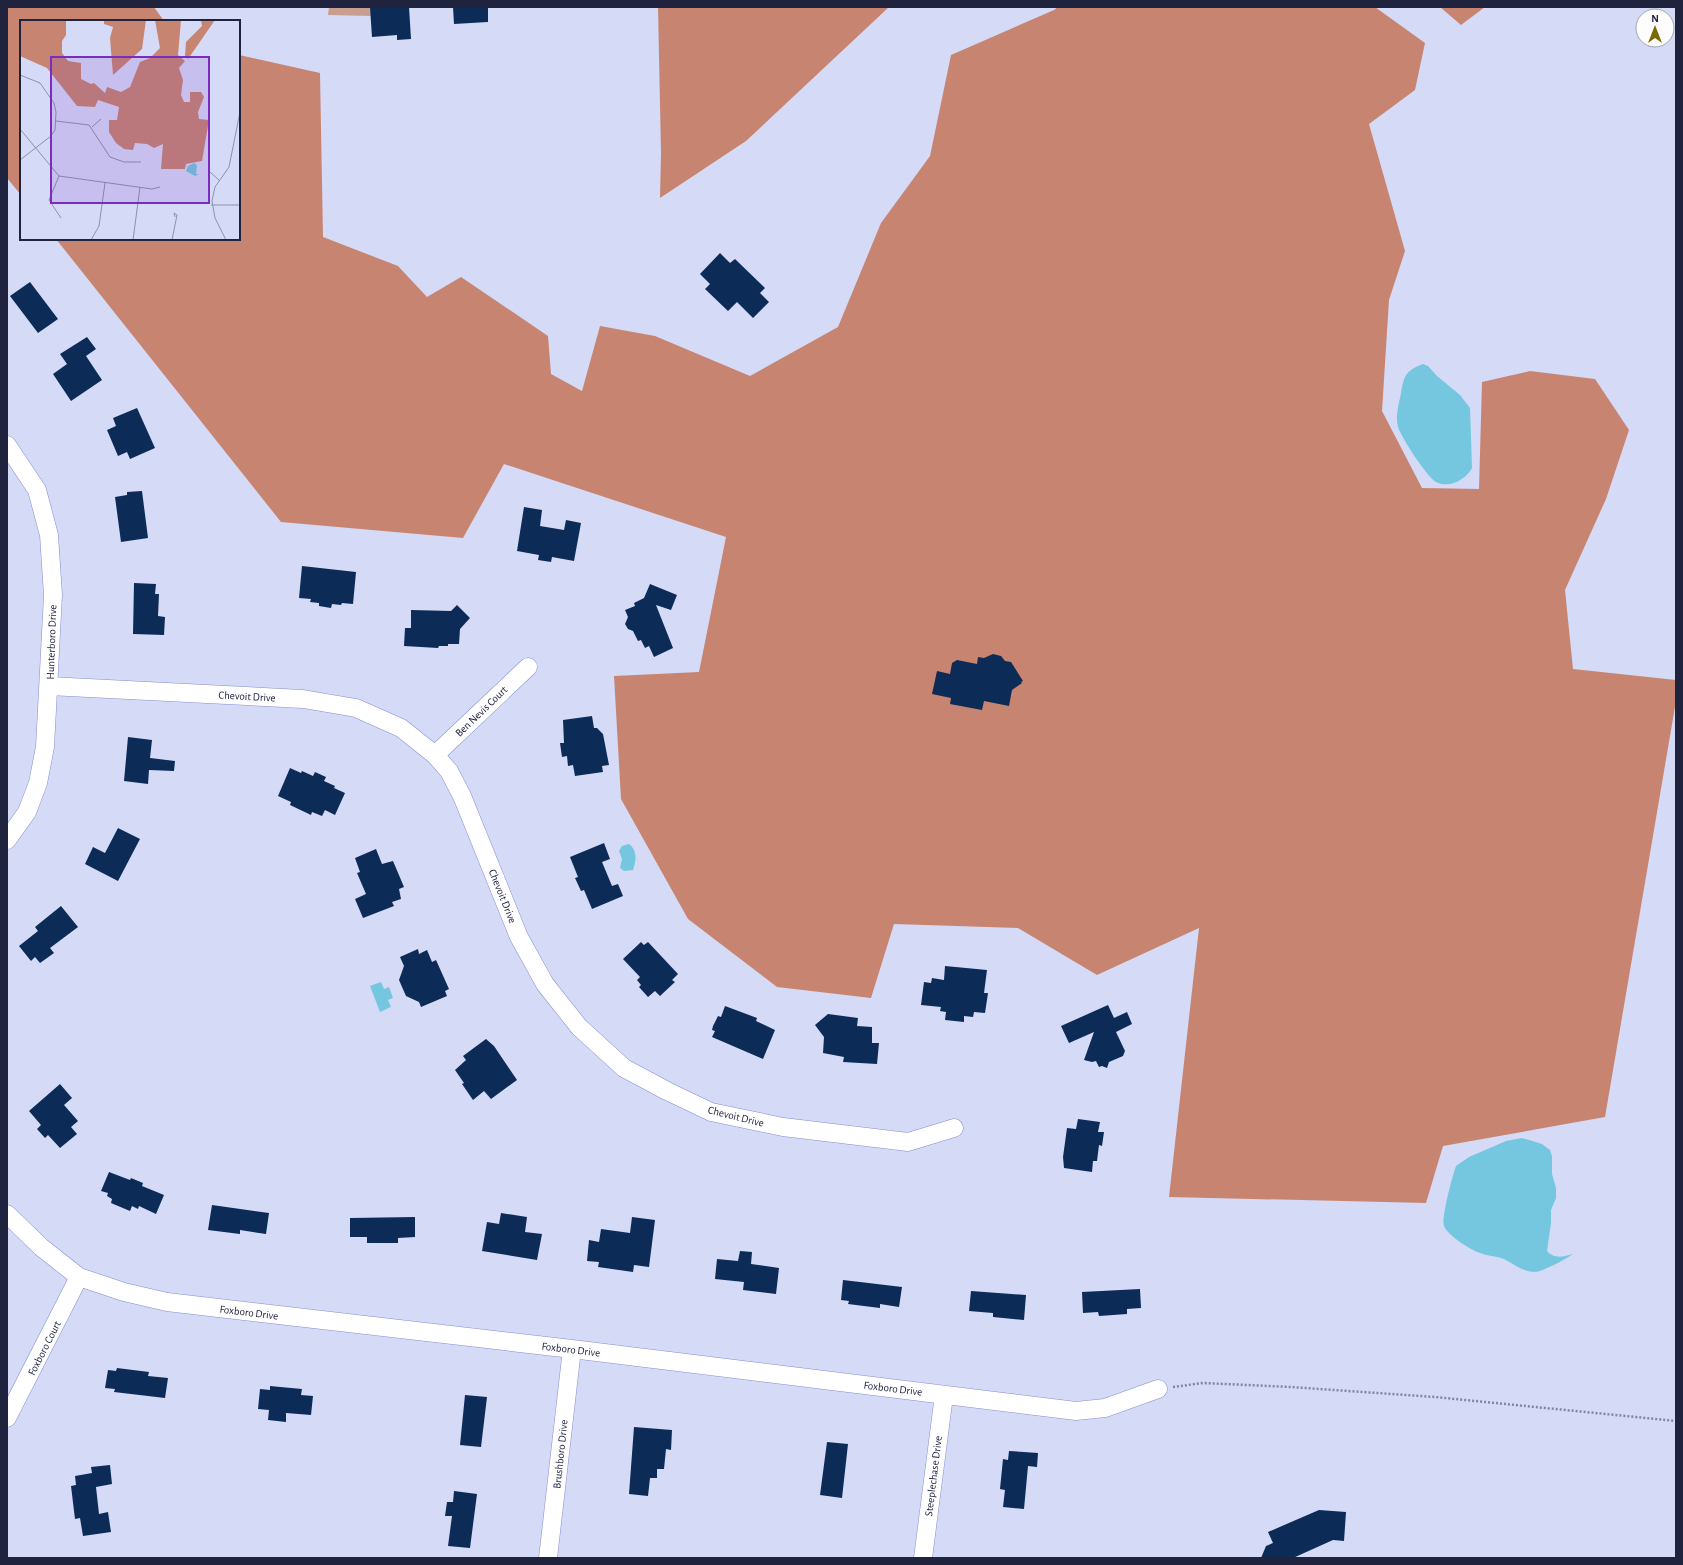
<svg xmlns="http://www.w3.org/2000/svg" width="1683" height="1565" viewBox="0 0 1683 1565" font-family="'Alegreya Sans',sans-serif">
<rect width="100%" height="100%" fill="#d5daf7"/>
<path fill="#c89e91" d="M329 7H372L371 16 328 15Z"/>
<path fill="#c78571" d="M7 7H154L164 21H21V195L7 178Z
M658 7H889L746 141 660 198 661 153Z
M1058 7H1375L1425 43 1415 90 1369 124 1405 251 1389 300 1382 411 1422 488 1479 489 1482 382 1530 371 1595 379 1629 430 1606 499 1565 590 1573 669 1676 680V701L1605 1117 1443 1146 1426 1203 1169 1197 1199 928 1097 975 1018 928 894 924 871 998 777 987 688 919 621 799 614 676 699 672 726 537 504 464 463 538 281 522 56 239H239V55L320 73 323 237 398 266 427 297 461 277 548 336 551 374 582 391 600 326 655 336 750 376 838 327 881 223 930 156 951 55 1054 10Z
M1440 7H1485L1461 25Z"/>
<path fill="#74c7de" d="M1423 364 1428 366 1437 376 1460 395 1470 408 1472 468C1466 479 1450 489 1436 482 1427 477 1401 437 1398 427 1395 416 1399 404 1401 393 1404 376 1405 371 1423 364Z
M629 844C638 851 636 861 633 870L624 871 620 868 622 859 619 851 622 846Z
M381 982 384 989 389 987 393 998 388 1000 391 1007 380 1012 370 986Z
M1522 1138 1542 1144 1550 1150 1552 1156V1174L1556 1188V1198L1551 1210V1223L1547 1251C1554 1259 1563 1257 1573 1254 1566 1259 1542 1272 1535 1272 1523 1272 1514 1264 1504 1259 1497 1256 1489 1256 1483 1254 1472 1251 1448 1236 1444 1226 1441 1218 1453 1174 1456 1166L1469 1157 1506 1141Z"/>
<path fill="#0c2b57" d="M370 7H409L411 39 397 40V35L372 37Z
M453 7H488V22L454 24Z
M720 253 730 263 735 259 765 288 760 293 769 302 753 318 737 302 728 311 705 289 710 284 700 274Z
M30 282 58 319 38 333 10 296Z
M87 337 96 349 86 356 102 380 71 401 53 374 67 364 60 354Z
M137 408 155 448 130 459 127 452 118 456 107 430 116 426 113 418Z
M142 491 148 538 121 542 115 497 127 495V492Z
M524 507 542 510 540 526 564 530 566 520 581 523 574 561 552 557 551 562 538 560 539 555 517 551Z
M302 566 356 572 353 604 342 603 341 605 332 604 331 608 319 606V603L310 602 311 599 299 598Z
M134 583 156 584 155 594H159L158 616 165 617 164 635 133 634Z
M650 584 677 595 671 610 656 605 673 648 654 657 649 646 645 648 641 640 638 641 633 631 628 629 625 624 628 617 625 610 635 606 634 603 644 598Z
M457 605 470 618 460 629 459 644H448V646H439L438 648 404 646 405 628H411V610L451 611Z
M993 654 1001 656 1005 661 1011 662 1023 681 1021 682 1022 683 1012 690 1009 706 984 701 982 710 950 704 951 698 932 694 937 671 950 674 952 663 957 660 977 664 978 657 984 658Z
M592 716 594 728H597L603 734 609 765 602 766 603 772 575 776 573 765 568 766 567 756 562 757 560 743H564L563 720Z
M128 737 152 740 150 758 175 761 174 771 149 770 148 784 124 781Z
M290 768 301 773 302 771 313 776 315 772 326 777 324 781 335 786 334 788 345 793 335 815 325 810 322 816 312 812 311 815 290 805 291 802 278 796Z
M118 828 140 839 118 881 85 864 93 847 105 853Z
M604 843 610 859 602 862 612 886 618 884 623 896 592 909 584 890 581 891 575 878 578 877 570 857Z
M376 849 382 864 393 861 404 887 399 889 401 899 392 902 394 906 363 918 355 899 366 894 357 873 360 872 355 858Z
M61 906 78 927 50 948 54 953 40 963 35 957 31 961 19 946 38 931 35 927Z
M641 942 644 945 648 942 678 974 672 980 675 982 660 996 655 991 648 997 639 987 641 985 637 980 640 977 623 959Z
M418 949 419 954 427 950 432 962 436 960 449 989 445 991 447 996 421 1007 419 1002 406 996 399 980 404 966 400 957Z
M945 966 987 970 984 993H988L985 1013 974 1012 973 1017 964 1016V1022L945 1020 946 1012 940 1011 941 1007 921 1005 924 982 931 983 932 978 944 980Z
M1108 1005 1114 1018 1127 1012 1132 1024 1116 1032 1125 1051 1123 1056 1109 1062 1107 1068 1102 1066 1099 1067 1096 1061 1092 1062 1084 1060 1094 1032 1069 1043 1061 1026Z
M725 1006 757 1018 756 1021 775 1030 763 1059 712 1037 715 1031 712 1030 713 1026 718 1016 721 1017Z
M828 1014 858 1018 857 1026 872 1027V1043H879L877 1064 843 1062 844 1057 823 1053 824 1037 815 1025Z
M486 1039 494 1046 517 1080 491 1099 484 1091 473 1100 462 1084 464 1083 455 1070 466 1060 463 1056Z
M60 1084 72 1098 64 1105 78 1121 71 1127 77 1134 60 1148 48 1135 45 1138 37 1129 41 1125 29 1111Z
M1078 1119 1100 1122 1098 1132H1104L1102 1146 1099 1145 1097 1161H1093L1092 1172 1064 1168 1063 1157 1067 1128 1076 1129Z
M109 1172 130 1180 131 1178 143 1183 142 1186 164 1195 156 1214 139 1206 138 1209 132 1206 130 1211 111 1203 112 1199 107 1196 108 1193 101 1191Z
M212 1205 269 1213 266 1234 240 1230V1234L208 1230Z
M501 1213 527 1217 525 1232 542 1234 537 1260 482 1251 487 1222 499 1224Z
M415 1217V1237L398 1238V1243H367V1237H350V1218Z
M632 1217 655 1220 649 1267 634 1265 633 1272 598 1267 599 1262 587 1261 589 1240 599 1242 601 1229 630 1233Z
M740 1251 752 1252 751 1264 779 1268 776 1294 743 1290 744 1282 715 1279 717 1259 738 1261Z
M843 1280 902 1287 899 1307 880 1304V1308L848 1304 849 1301 841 1300Z
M1140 1289 1141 1308 1127 1309V1314L1099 1316 1098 1312 1083 1313 1082 1292Z
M971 1291 1026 1295 1024 1320 993 1317V1313L969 1311Z
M117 1368 149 1372 148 1376 168 1378 165 1398 114 1392 115 1389 105 1388 108 1370 116 1371Z
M270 1386 302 1389 301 1395 313 1396 311 1415 286 1413V1422L268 1420 269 1410 258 1409 260 1389 270 1390Z
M465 1395 487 1397 481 1447 460 1445Z
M634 1427 672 1430 671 1450 666 1449 664 1469H657V1478H650L648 1496 629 1494Z
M827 1442 848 1444 842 1498 820 1495Z
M1009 1451 1038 1453 1037 1467 1028 1466 1024 1509 1003 1507 1005 1490 1000 1489 1003 1459 1008 1460Z
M110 1465 112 1484 96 1487 99 1514 108 1512 111 1532 83 1536 80 1518 75 1519 71 1486 76 1485 75 1476 92 1473 91 1467Z
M454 1491 477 1494 470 1548 448 1546 452 1516H445L447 1502H453Z
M1319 1510 1346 1512 1344 1541 1333 1540 1293 1558H1261L1266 1546 1273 1543 1268 1532Z"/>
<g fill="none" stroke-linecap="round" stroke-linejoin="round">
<g stroke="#858ed1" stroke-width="19">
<path id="street" d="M7 445 37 490 49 535 53 595 45 747 38 783 27 812 7 840
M49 686 303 699 356 708 401 728 435 755 449 771 462 796 519 937 545 984 579 1027 624 1068 667 1091 711 1112 783 1127 908 1142 954 1128
M435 755 528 667
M7 1214 41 1247 79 1277 124 1292 167 1302 572 1349 1076 1411 1105 1408 1158 1389
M7 1418 79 1277
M548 1558 572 1349
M923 1558 944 1395"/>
</g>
<path stroke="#8185a1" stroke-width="2.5" stroke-dasharray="2 2" stroke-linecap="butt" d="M1173 1387 1203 1383 1291 1387 1435 1397 1676 1421"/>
<use href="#street" stroke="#fff" stroke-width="18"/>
</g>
<g text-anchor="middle" stroke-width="4" stroke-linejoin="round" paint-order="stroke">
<g font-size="11" fill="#20233e" stroke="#fdfdfd">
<text transform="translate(51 642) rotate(-88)" y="4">Hunterboro Drive</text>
<text transform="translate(247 696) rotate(3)" y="4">Chevoit Drive</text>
<text transform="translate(481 711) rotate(-44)" y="4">Ben Nevis Court</text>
<text transform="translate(503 896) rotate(68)" y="4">Chevoit Drive</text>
<text transform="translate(736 1116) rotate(14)" y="4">Chevoit Drive</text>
<text transform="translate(249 1312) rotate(7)" y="4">Foxboro Drive</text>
<text transform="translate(44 1348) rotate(-63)" y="4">Foxboro Court</text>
<text transform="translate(571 1349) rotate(7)" y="4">Foxboro Drive</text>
<text transform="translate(893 1388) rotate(7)" y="4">Foxboro Drive</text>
<text transform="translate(560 1454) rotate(-84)" y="4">Brushboro Drive</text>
<text transform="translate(933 1476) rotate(-83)" y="4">Steeplechase Drive</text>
</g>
</g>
<g transform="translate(20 20)">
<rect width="220" height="220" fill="#d5daf7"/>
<path d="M0 0H46V15L42 21V33L48 41 61 43V59L71 64 74 63 85 73 87 67 101 72 110 67 120 42 130 38 140 28 135 0H161L158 35 165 41 159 48 163 60 161 75 164 82H170V72H181L184 77 178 92 179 99 189 100 182 141 166 144 165 149H141L143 124 134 128 127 124 115 123 113 130 104 129 96 123 89 112V100H97L99 87 78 80 75 87 57 86 27 48 0 36ZM84 0H126L122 29 93 55 90 18 93 7 84 4ZM181 0H195L168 39 165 36 166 22 182 6Z" fill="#c78571"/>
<path d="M174 143 177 145 176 154H179L175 156 166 151 168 146Z" fill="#74c7de"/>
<path fill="none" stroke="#8d91ad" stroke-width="1" d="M0 55 20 63 34 83 36 92 35 110 31 116 0 140M36 101 69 105 90 137 104 142H121M72 107 81 99M0 109 39 156 132 169 140 167M190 152 200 161M39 156 29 180 41 198M191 185H220M71 220 79 206 85 163M113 220 120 167M152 220 157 195 154 193 155 197M206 220 195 198 192 181 195 167 209 147 220 92"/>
<path fill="#7b2cbf" fill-opacity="0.15" stroke="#7b2cbf" stroke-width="2" d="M31 37H189V183H31Z"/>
<rect width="220" height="220" fill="none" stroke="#20233e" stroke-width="2"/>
</g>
<rect width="1683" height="1565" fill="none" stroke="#20233e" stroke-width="16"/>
<g transform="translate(1655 28)"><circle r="19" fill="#fdfdfd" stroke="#a5a6b1"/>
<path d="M0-3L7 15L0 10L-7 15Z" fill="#7b6900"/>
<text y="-6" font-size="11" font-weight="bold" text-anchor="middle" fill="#20233e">N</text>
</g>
</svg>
